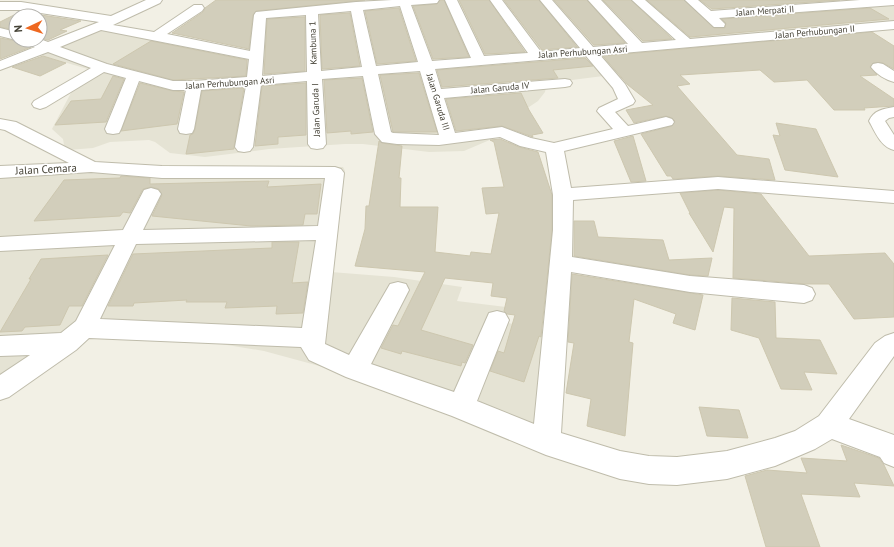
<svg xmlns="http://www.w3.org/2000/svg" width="894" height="547" viewBox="0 0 894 547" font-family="'PT Sans',sans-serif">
<rect width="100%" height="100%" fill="#f2f0e5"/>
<path fill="#e5e3d4" d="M267 0H894V28L771 46 736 42 711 45 702 49 627 73 564 81 546 87 545 92 538 101 523 111 495 133 492 139 464 151 429 152 363 144H345L269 149 205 157 170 153 155 142 149 140 110 142 93 148 68 150 64 145 63 139 52 129 74 87 91 70 40 55 107 24 238 50 245 49 251 46 257 16H253L256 10Z
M171 165 227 169 343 167 345 171 331 272 394 277 462 287 457 301 506 307 502 322 557 332 537 433 404 389 264 351 160 334 89 339 50 361 0 400V169Z"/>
<path fill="#d2cebb" stroke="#cdc7af" d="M216 0H365L256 11 253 15 249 49 172 33 203 12 205 8Z
M440 0H444L469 57 433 59 413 6 437 4Z
M459 0H489L525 52 485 54Z
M504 0H539L577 47 542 50Z
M554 0H587L625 43 594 45Z
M603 0H631L672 39 643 41Z
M647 0H684L714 28H725L726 23 722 19 870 8 889 19 690 37Z
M700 0H840L712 9Z
M399 8 416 61 377 64 365 11Z
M20 12H21L81 21 60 30 67 31 48 40 40 38V16H16V30L0 27V22Z
M350 13 360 66 322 69 320 15Z
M305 17V71L264 74 267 19Z
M872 32 894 46V69L883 63H873L870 67 877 75 860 76 894 99V106L864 108 865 110H834L807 80 774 82 760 70 680 75 690 84 677 86 737 155 769 159 775 180 718 176 673 179 671 176H667L641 134 672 126 675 121 672 118 666 116 634 123 626 110 653 105 628 85 603 56Z
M0 38 16 41 21 40 23 44 31 47 0 59Z
M151 41 247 60 246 76 173 80 113 64Z
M43 56 66 63 40 76 12 67Z
M585 58 593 66 553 70 558 78 442 87 437 70Z
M419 73 437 132H393L380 75Z
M113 76 124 79 106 122 55 125 71 101 101 99Z
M362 78 373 132 351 134V131L327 133 324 80Z
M140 83 173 91 184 92 177 124 121 131Z
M306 83V135L278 137V144L255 146 262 86Z
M244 88 234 147V149L186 154 190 135 193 134 195 129 202 91Z
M521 93 529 110 543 133 532 135 533 137 502 126 456 131 446 99Z
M776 123 816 129 838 177 785 170 773 135 780 136Z
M633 136 646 181 631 182 614 141Z
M500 139 519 147 538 152 552 195V230L541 337 539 336 524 382 490 371 498 351 504 353 515 315 507 314 504 311 507 298 491 296 493 283 445 278 421 330 473 345 465 363 462 362 461 366 402 351 401 354 381 348 393 325 398 326 425 272 355 266 365 229 366 206H369L379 141 382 143 402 146 399 178H401L400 207H438L435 252 470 256 471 252 491 254 499 213 486 214 482 188 504 187 494 142 490 140Z
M121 176 150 178V184L269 181 267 187 321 184 317 214H305L303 225 251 226 152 216 162 195 159 189 151 187 143 189 130 213 123 212 120 216 34 221 64 180 120 178Z
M718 190 761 194 809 256 885 253 894 264V317L854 319 829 284H807L733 278 734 208 724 207 713 252 689 213H690L680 193Z
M574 221H594L598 237 663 240 669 260 712 258 708 276 690 275 574 256Z
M272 242H299L292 283 308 282 303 313 276 314 277 306 225 308 227 302H186L187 300 134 303 133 306H108L133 254 272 248Z
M108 255 82 306H69L60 325 25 327 22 331 0 332 31 279H29L41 259Z
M572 274 703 295 695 330 673 323 676 314 634 299 629 342 633 343 625 436 587 426 591 399 566 393 574 343 568 342Z
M732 298 775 302 776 338 820 340 837 374 804 372 812 390 781 389 759 338 731 330Z
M699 407 739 410 748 438 707 436Z
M841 445 879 458 884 465 894 486 854 483 860 497 801 494 820 547H766L745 476 767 470 807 473 801 458 847 461Z"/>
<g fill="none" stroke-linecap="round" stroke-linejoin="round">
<g stroke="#bfbcab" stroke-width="2">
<path id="minor" d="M146 0H162L160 3 113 25 154 32 194 5H202L204 8 202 11 167 34 250 51 254 15 256 12 356 2 392 0H439L437 3 411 5 432 61 471 58 445 0H457L484 56 528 53 490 0H502L541 52 580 48 540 0H552L593 47 628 44 588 0H601L642 43 676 40 632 0H645L690 39 894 21V29L600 55 625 84 635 101 633 104 615 112 628 126 666 117 672 119 674 122 672 125 564 151 571 188 718 177 894 191V203L718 189 573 200 572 257 690 276 804 285 812 288 815 294 812 300 804 303 690 292 571 272 561 433 620 451 649 456 677 457 727 451 775 438 795 431 819 416 875 343 885 336 894 333V356L849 419 894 435V467L884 463 880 457 832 439 815 449 775 466 727 479 677 485 649 484 620 479 546 455 452 416 346 377 309 360 301 347 89 338 76 350 9 397 0 400V375L30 355 0 356V336L61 333 76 321 115 245 0 251V237L123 230 144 190 151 188 158 190 161 194 143 230 318 226 325 178H162L91 172 0 178V166L69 163 5 130 0 129V119L16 122 95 162 162 166 335 167 341 169 344 173 325 344 349 355 390 284 398 282 406 284 409 290 371 364 454 392 489 313 497 311 505 313 509 320 477 401 534 424 553 230V195L546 152 520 146 500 137 439 145 397 144 382 142 375 134 363 76 322 79 326 144 323 148 317 149 311 148 308 144 307 81 261 85 253 147 250 151 244 152 238 151 235 147 246 86 201 90 194 129 192 133 186 134 180 133 178 129 186 90H173L139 81 121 129 119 133 113 134 107 133 105 129 126 78 104 72 46 107 40 109 34 107 32 104 34 101 91 68 48 52 0 70V61L35 47 24 43 22 40 40 39 48 42 99 22 21 10H0V2H21L111 16ZM400 6 418 62 376 66 363 10ZM351 11 362 67 321 71 318 14ZM306 15 307 72 262 76 266 18ZM101 30 249 59 247 77 194 81H173L107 64 60 47ZM586 56 613 88 618 99 599 108 597 111 613 129 554 143 531 138 502 127 455 133 444 98 565 87 570 86 572 83 570 80 565 79 441 89 435 69ZM420 71 439 135 393 133 391 132 378 74ZM316 240 302 328 100 319 136 244Z
M685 0H698L711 11 860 0H894V5L719 18 725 24 724 27H714Z
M0 28 16 32V40L0 36Z
M878 63 883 64 894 71V82C886 80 876 74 871 67L873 64Z
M894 107V117L889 118 885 121 894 135V150C881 147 875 132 869 121 874 110 883 109 894 107Z"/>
</g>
<use href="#minor" fill="#fff" fill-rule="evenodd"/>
</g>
<g text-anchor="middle" stroke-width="3.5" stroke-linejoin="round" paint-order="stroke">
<g font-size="9" fill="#444135" stroke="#fff">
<text transform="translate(765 11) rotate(-4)" y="3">Jalan Merpati II</text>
<text transform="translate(815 32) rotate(-5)" y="3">Jalan Perhubungan II</text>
<text transform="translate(313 43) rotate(-92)" y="3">Kambuna 1</text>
<text transform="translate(583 52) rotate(-4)" y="3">Jalan Perhubungan Asri</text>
<text transform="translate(230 83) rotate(-4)" y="3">Jalan Perhubungan Asri</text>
<text transform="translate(500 88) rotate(-5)" y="3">Jalan Garuda IV</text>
<text transform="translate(438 102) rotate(73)" y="3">Jalan Garuda III</text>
<text transform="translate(316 110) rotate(-92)" y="3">Jalan Garuda I</text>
</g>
<g font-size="11" fill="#444135" stroke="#fff">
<text transform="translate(46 169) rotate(-3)" y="4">Jalan Cemara</text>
</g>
</g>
<g transform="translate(28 28) rotate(266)"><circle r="19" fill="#ffffff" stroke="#b4b3ae"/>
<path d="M0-3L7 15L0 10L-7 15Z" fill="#ee6820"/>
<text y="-6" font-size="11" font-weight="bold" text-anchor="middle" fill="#444135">N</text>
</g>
</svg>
